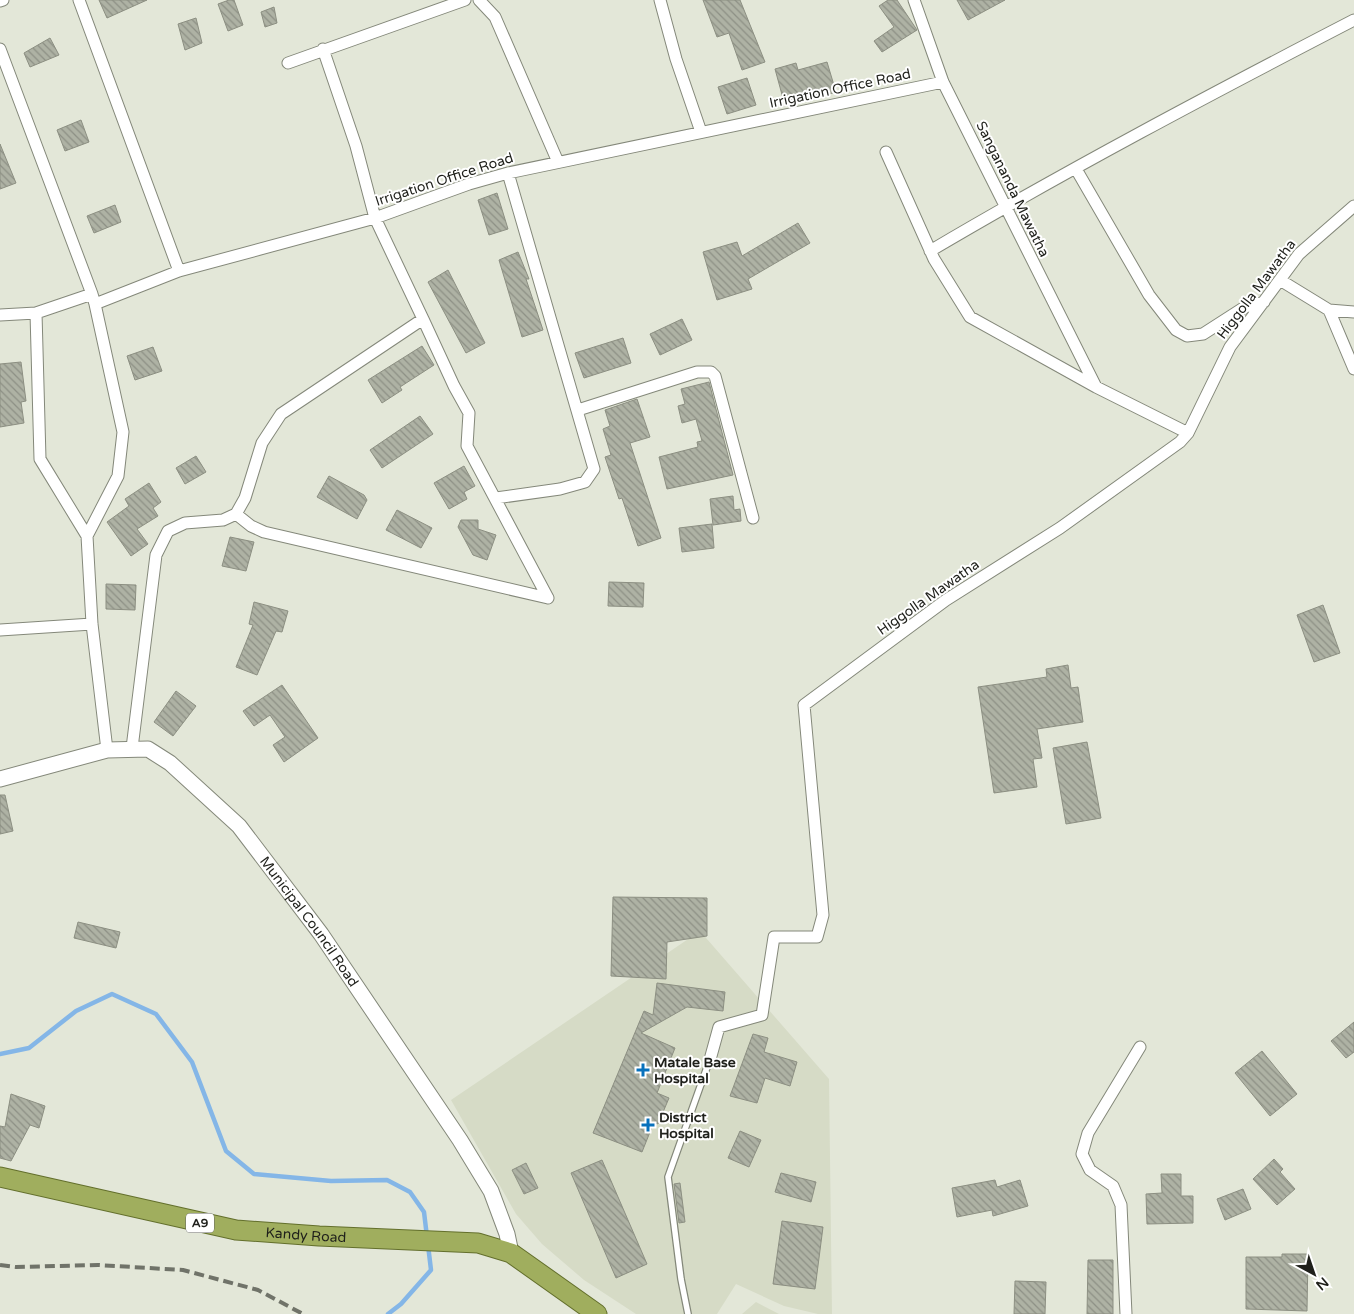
<svg xmlns="http://www.w3.org/2000/svg" width="1354" height="1314" viewBox="0 0 1354 1314" font-family="'Varela Round',sans-serif">
<defs>
<pattern id="building-back-hatch" width="6" height="6" patternUnits="userSpaceOnUse" patternTransform="scale(1.25)"><rect width="6" height="6" fill="#aeb2a4"/><path d="M-1 5l2 2M0 0l6 6M5-1l2 2" fill="none" stroke="#8d9085"/></pattern>
</defs>
<rect width="100%" height="100%" fill="#e3e7d8"/>
<path fill="#d6dbc6" d="M700 931 829 1079 832 1314H818L784 1306 736 1284 717 1314H636L584 1280 542 1244 516 1214 451 1100Z
M756 1302 779 1314H742Z"/>
<g fill="none" stroke-linecap="round" stroke-linejoin="round">
<path stroke="#84b6e7" stroke-width="4.5" d="M0 1054 29 1048 76 1011 112 994 156 1014 192 1062 226 1151 254 1174 331 1181 387 1180 410 1192 424 1212 427 1237
M388 1314 401 1304 431 1270 428 1245"/>
</g>
<path fill="url(#building-back-hatch)" stroke="#8c8f82" d="M99 0H147L107 18Z
M229 0H234L243 25 228 31 218 4Z
M703 0H740L765 62 742 70 729 33 717 37Z
M888 0H897L917 30 882 52 874 41 894 27 879 6Z
M957 0H1005L968 20Z
M274 7 277 23 265 27 261 12Z
M196 18 202 43 185 50 178 24Z
M50 38 59 55 30 67 24 53Z
M827 62 836 92 816 98 815 94 784 102 775 69 796 63 798 70Z
M747 78 756 105 727 114 718 87Z
M81 120 89 142 65 151 57 130Z
M0 144 16 183 0 189Z
M497 193 508 229 489 235 478 200Z
M115 205 121 222 94 233 87 216Z
M798 223 810 243 748 279 752 289 717 300 703 252 737 242 742 256Z
M518 252 529 279H526L543 330 522 337 499 260Z
M448 270 485 343 466 353 428 282Z
M682 319 692 340 660 355 650 334Z
M623 338 631 363 584 378 575 353Z
M422 346 434 365 400 387 402 390 382 403 368 380Z
M153 347 162 371 135 380 127 356Z
M21 362 26 401 21 402 24 423 0 427V364Z
M709 382 733 475 667 489 659 457 698 447 697 442 702 441 696 419 682 423 678 406 685 404 681 389Z
M637 399 650 437 630 443 661 538 638 546 622 498 619 499 605 457 611 455 603 429 610 426 605 410Z
M420 416 433 434 382 468 370 450Z
M196 456 206 472 185 484 176 468Z
M464 466 475 486 464 492 467 499 449 509 434 483Z
M329 476 364 495 367 500 357 519 317 497Z
M149 483 161 502 153 508 158 516 137 529 148 544 131 556 107 522 129 506 125 499Z
M733 496 734 510 740 509 741 521 713 525 710 499Z
M397 510 432 528 421 548 386 530Z
M461 520H478V529L496 535 487 560 473 555 458 527Z
M712 524 714 548 682 552 679 528Z
M230 537 254 542 246 571 222 566Z
M609 582 644 583 643 607 608 606Z
M106 584 136 585 135 610 106 609Z
M254 602 288 611 282 632 276 631 257 675 236 667 253 625 249 624Z
M1323 605 1340 653 1314 662 1297 615Z
M1068 665 1071 688 1078 687 1083 722 1037 729 1042 758 1033 759 1037 787 994 793 978 687 1047 677 1046 669Z
M282 685 318 738 284 762 273 745 285 737 270 715 254 726 243 711Z
M176 691 196 706 173 736 154 722Z
M1087 742 1101 818 1066 824 1053 748Z
M0 795H5L13 831 0 834Z
M613 897 707 898V936L667 942 666 979 611 976Z
M78 922 120 932 116 948 74 938Z
M657 983 725 992 723 1011 687 1007 641 1033 675 1048 657 1093 669 1098 658 1124 654 1122 642 1152 593 1133 644 1011 653 1015Z
M1354 1022V1052L1346 1058 1331 1041Z
M753 1034 768 1038 764 1052 797 1062 790 1086 765 1078 757 1103 730 1096Z
M1262 1051 1297 1094 1270 1116 1235 1073Z
M11 1094 45 1106 39 1128 30 1125 11 1161 0 1158V1126L5 1127Z
M740 1131 761 1140 749 1167 728 1158Z
M1274 1159 1283 1169 1280 1172 1295 1189 1277 1205 1253 1179Z
M602 1160 647 1264 616 1278 571 1173Z
M526 1163 538 1188 524 1194 512 1170Z
M781 1173 816 1182 811 1202 775 1192Z
M1161 1174H1181V1196H1193V1223L1147 1224 1146 1194 1162 1193Z
M995 1180 997 1187 1020 1180 1028 1206 993 1216 992 1210 957 1217 952 1188Z
M680 1183 685 1222 679 1223 674 1184Z
M1243 1189 1251 1209 1225 1220 1217 1199Z
M782 1221 823 1227 815 1289 773 1284Z
M1282 1254H1308L1307 1311 1246 1309V1257H1282Z
M1088 1260H1113V1314H1087Z
M1015 1281 1046 1282 1045 1314H1014Z"/>
<g fill="none" stroke-linecap="round" stroke-linejoin="round">
<g stroke="#84887a" stroke-width="8">
<path id="service" d="M688 1314 681 1279 668 1177 711 1056"/>
</g>
<g stroke="#84887a" stroke-width="13">
<path id="minor" d="M79 0 179 271
M479 0 495 17 558 162
M660 0 676 59 701 132
M914 0 943 82 1096 387
M0 1 3 0
M0 49 92 294
M288 63 465 0
M886 152 934 259 970 317 1096 387 1188 433
M1076 169 1149 295 1176 330 1187 336 1203 334 1245 307 1264 302
M930 251C1069 169 1211 94 1354 20
M1280 280 1329 310 1354 312
M1329 310 1354 369
M36 313 40 459 87 536 92 624 107 750
M0 315 36 313 92 294 95 304 179 271 375 218 469 184 508 173 943 82
M423 319 454 386 469 413 467 446 548 598
M578 410 697 372H711L715 376 753 518
M496 498 560 489 585 482 594 469 508 173
M236 514 251 526 264 532 548 598
M87 536 118 476 123 432 95 304
M0 630 92 624
M132 748 156 555 168 531 185 523 223 520 236 514 245 498 262 443 281 414 423 319 375 218 356 146 323 49
M711 1056 719 1027 762 1015 774 937H817L823 915 804 705 946 600 1060 528 1180 442 1188 433 1230 347 1299 254 1354 206
M1126 1314 1121 1205 1113 1186 1090 1170 1082 1154 1088 1133 1140 1047"/>
</g>
<g stroke="#84887a" stroke-width="17">
<g id="tertiary">
<path id="s1" d="M0 779 107 750 148 749 170 763 239 826 321 934 460 1140 491 1191 507 1234 511 1253"/>
</g>
</g>
<g stroke="#636f2c" stroke-width="21">
<g id="trunk">
<path id="s2" d="M0 1177 236 1230 319 1236 478 1243 511 1253 597 1314"/>
</g>
</g>
<use href="#service" stroke="#fff" stroke-width="5.5"/>
<use href="#minor" stroke="#fff" stroke-width="11"/>
<use href="#tertiary" stroke="#fff" stroke-width="15"/>
<use href="#trunk" stroke="#a0ae5e" stroke-width="19"/>
<path stroke="#707369" stroke-width="4" stroke-dasharray="10 5" stroke-linecap="butt" d="M0 1265 16 1267 98 1265 183 1270 258 1290 303 1314"/>
</g>
<g fill="#0871bc" stroke="#fff" stroke-width="2">
<path d="M640.5 1062.5h5v5h5v5h-5v5h-5v-5h-5v-5h5z"/>
<path d="M645.5 1117.5h5v5h5v5h-5v5h-5v-5h-5v-5h5z"/>
</g>
<g text-anchor="middle" stroke-width="4" stroke-linejoin="round" paint-order="stroke">
<rect fill="#fff" stroke="#62635f" stroke-width="1" x="186" y="1213.5" width="28" height="19" rx="4"/>
<g font-size="12" font-weight="bold" fill="#1f201b">
<text x="200" y="1227">A9</text>
</g>
<g font-size="14" fill="#1f201b" stroke="#fff">
<text transform="translate(840 88) rotate(-12)" y="5">Irrigation Office Road</text>
<text transform="translate(444 179) rotate(-18)" y="5">Irrigation Office Road</text>
<text transform="translate(1013 189) rotate(64)" y="5">Sangananda Mawatha</text>
<text transform="translate(1256 289) rotate(-53)" y="5">Higgolla Mawatha</text>
<text transform="translate(928 597) rotate(-35)" y="5">Higgolla Mawatha</text>
<text dy="5" stroke="none"><textPath href="#s1" startOffset="390">Municipal Council Road</textPath></text>
<text dy="5" stroke="none"><textPath href="#s2" startOffset="312">Kandy Road</textPath></text>
</g>
<g font-size="14" font-weight="bold" fill="#1f201b" stroke="#fff" text-anchor="start">
<text x="654" y="1067">Matale Base<tspan x="654" dy="16">Hospital</tspan></text>
<text x="659" y="1122">District<tspan x="659" dy="16">Hospital</tspan></text>
</g>
</g>
<g transform="translate(1314 1274) rotate(140)" stroke="#ffffff" stroke-width="4" paint-order="stroke">
<path d="M0-4L9 19L0 12L-9 19Z" fill="#1f201b"/>
<text y="-8" font-size="14" font-weight="bold" text-anchor="middle" fill="#1f201b">N</text>
</g>
</svg>
